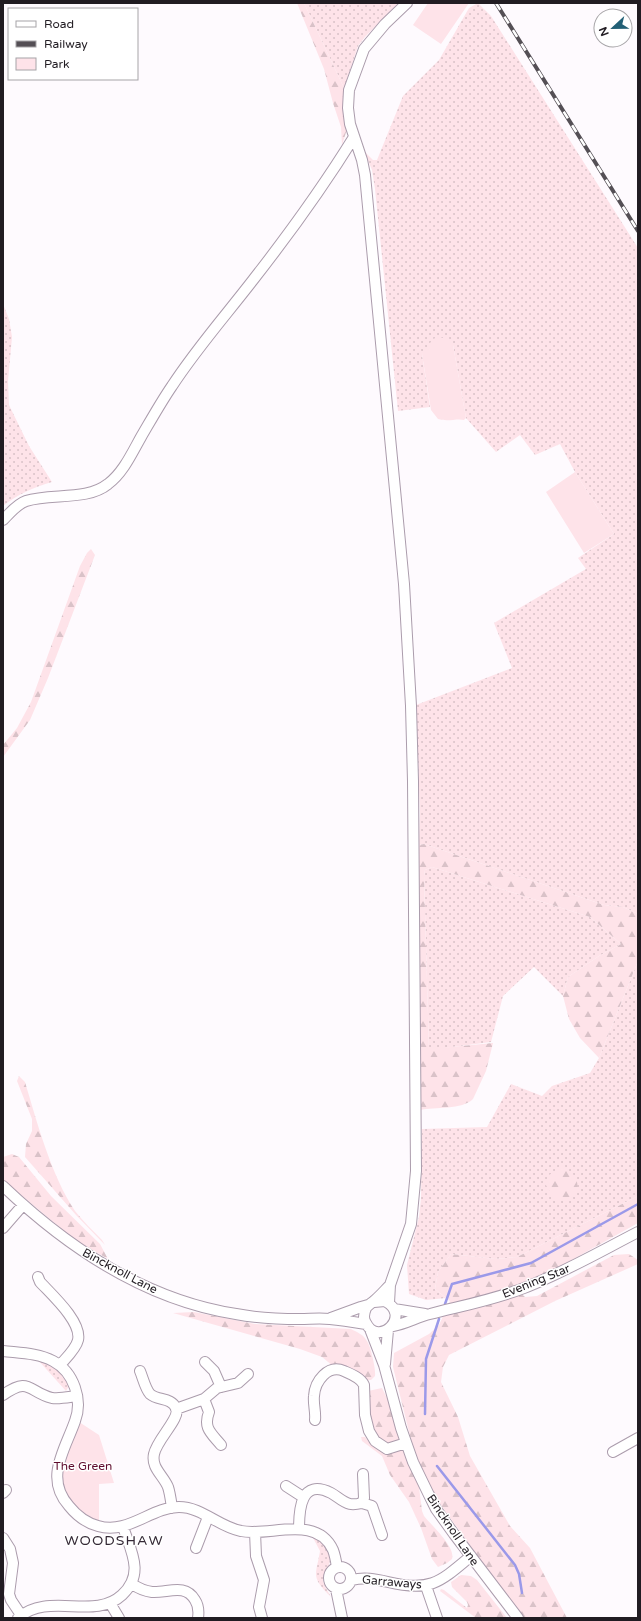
<svg xmlns="http://www.w3.org/2000/svg" width="641" height="1621" viewBox="0 0 641 1621" font-family="'Varela Round',sans-serif">
<defs>
<pattern id="grass-dots" width="8" height="8" patternUnits="userSpaceOnUse"><rect width="8" height="8" fill="#fee3e9"/><path d="M2 2h.1M6 6h.1" fill="none" stroke="#d9c2c8" stroke-width="1.8" stroke-linecap="round"/></pattern>
<pattern id="forest-firs" width="22" height="20" patternUnits="userSpaceOnUse"><rect width="22" height="20" fill="#fee3e9"/><path d="M5 1l3.5 6h-7zM16 11l3.5 6h-7z" fill="#d9c2c8"/></pattern>
</defs>
<rect width="100%" height="100%" fill="#fefafe"/>
<path fill="url(#grass-dots)" d="M304 3H398L365 37 358 46 344 88Z
M478 3 491 16 638 248V914L623 907 604 905 424 844 419 845 420 812 416 705 512 668 494 623 586 569 578 558 614 534 575 472 560 444 535 455 520 435 496 452 466 418 453 345 422 354 430 407 398 411 375 189 372 170 364 151 373 160H377L403 96 439 60 469 8Z
M3 304 9 319 12 337 8 381 9 405 29 446 52 482C34 487 18 494 3 506Z
M432 867 590 917 621 944 599 956 568 977 563 996 534 967 503 996 491 1042 429 1050 424 876 425 870Z
M638 961V1196L517 1257 495 1259 451 1254 438 1272 435 1289 446 1298 426 1300 409 1294 407 1265 419 1217 421 1198 422 1129 487 1127 511 1084 542 1096 552 1086 590 1073 599 1058Z
M38 1360C54 1366 63 1370 69 1386L66 1391Z
M311 1534C322 1541 334 1550 329 1565 327 1570 323 1574 323 1580 324 1586 328 1591 331 1597 310 1576 316 1576 320 1551Z"/>
<path fill="url(#forest-firs)" d="M297 3H304L344 88 343 93 349 123 342 145 341 127 333 103 324 69Z
M91 549 95 555 48 678 30 720 3 757V745L17 728 31 702 80 566 87 553Z
M424 844 604 905 623 907 638 914V961L599 1058 580 1038 569 1019 563 996 568 977 599 956 621 944 590 917 432 867 425 870 424 876 429 1049 493 1043 486 1071 473 1099C462 1110 435 1107 420 1110L417 858 419 845Z
M19 1076 25 1082C37 1122 51 1175 75 1211 83 1221 93 1231 102 1240L105 1245 76 1215 25 1157 26 1144 32 1131V1119L17 1081Z
M12 1154 19 1157 51 1196 100 1244 108 1259 75 1240 3 1180V1157Z
M562 1167C575 1174 579 1178 577 1193 562 1206 555 1202 546 1185L549 1175Z
M638 1196V1223L543 1276 516 1289 525 1297 537 1296 614 1255 629 1254 638 1260V1264L555 1301 449 1355 443 1367 441 1382 458 1417 470 1456 510 1526 530 1548 567 1618H523L427 1486 411 1440 393 1367 394 1353 429 1334 439 1325 450 1301 435 1289 438 1272 451 1254 495 1259 517 1257Z
M194 1312 255 1324 351 1329C357 1332 364 1335 367 1341 371 1347 376 1370 375 1376L371 1380H366L333 1366 322 1357 300 1349 173 1313Z
M382 1388 390 1404 419 1487 422 1511 424 1516C431 1525 456 1547 452 1559L447 1563 438 1567 432 1559 421 1528 409 1502 390 1475 382 1456 362 1441 361 1437H365L370 1443 373 1430 370 1421 368 1391Z
M461 1575 471 1576 477 1580 507 1618H476L440 1591 441 1589 444 1590 467 1608 468 1605 467 1602 452 1587 451 1582Z"/>
<path fill="#fee3e9" d="M428 3H469L441 44 413 25Z
M439 337 447 339 453 345 466 418 464 420C457 418 448 422 438 419L431 410 422 354 433 339Z
M575 472 614 534 584 553 546 492Z
M76 1420 99 1435 114 1483 99 1484V1526L71 1509 58 1475Z"/>
<g fill="none" stroke-linecap="round" stroke-linejoin="round">
<path stroke="#9b99e9" stroke-width="2.5" d="M445 1304 452 1284 531 1263 638 1204
M425 1414 426 1359 439 1319
M437 1466 515 1565 519 1574 522 1593"/>
<g stroke="#ab9cac" stroke-width="12">
<path id="minor" d="M3 520C9 514 17 504 26 501 51 493 87 501 108 484 123 473 132 453 141 437 151 420 161 402 172 386 196 349 226 315 253 280 289 234 323 187 354 137
M3 1186C68 1248 145 1300 236 1314 257 1318 278 1319 300 1319 310 1319 320 1318 330 1319 342 1320 354 1322 366 1324
M3 1228 23 1205
M38 1277 40 1282C52 1295 82 1322 78 1340 76 1349 65 1359 60 1365
M374 1302 385 1301C413 1316 378 1348 366 1323 363 1319 364 1313 366 1308 368 1305 372 1303 375 1300 381 1295 385 1290 390 1285
M389 1303 390 1285 411 1224 416 1171 413 781 411 706 404 584 365 175 362 160 350 124 348 108 349 90 364 49 385 24 407 3
M394 1309 425 1314
M331 1318 361 1307 368 1305
M393 1326C406 1324 417 1317 430 1314 461 1306 493 1300 524 1288 563 1273 601 1251 638 1232
M370 1329 384 1365 401 1428 413 1462 429 1495 436 1509 454 1534 518 1618
M3 1351C20 1353 38 1353 53 1361 74 1372 83 1400 75 1421 65 1450 44 1478 69 1506 77 1516 87 1523 98 1526 128 1535 151 1507 179 1507 202 1507 219 1527 241 1531 269 1537 317 1514 333 1550 335 1555 336 1561 337 1567
M205 1362 214 1371 221 1387
M385 1364 388 1330
M140 1371C143 1378 145 1388 150 1394 158 1401 171 1397 176 1408 181 1418 157 1439 154 1454 151 1468 163 1475 168 1487 170 1493 171 1501 172 1508
M3 1395C30 1376 28 1392 52 1398 60 1399 69 1397 77 1396
M204 1399 209 1412C203 1428 211 1433 221 1445
M176 1409 204 1399 217 1388 238 1383 248 1374
M315 1420C316 1412 313 1404 314 1396 315 1381 328 1364 344 1371 351 1374 361 1378 364 1385L365 1415 369 1431 375 1441 387 1449 406 1443
M613 1452 638 1438
M363 1474 364 1498 362 1503 372 1506 382 1535
M286 1486 303 1497
M3 1493 6 1490
M299 1529C299 1509 301 1478 331 1493 337 1496 342 1502 350 1504 354 1505 358 1504 362 1503
M255 1532 256 1556 264 1580 259 1607 262 1618
M3 1538 10 1549 13 1563 9 1594 11 1600 21 1615
M196 1548 208 1517
M329 1578a11 11 0 1 1 22 0a11 11 0 1 1-22 0Z
M352 1580C364 1577 375 1579 388 1582 430 1592 439 1583 471 1556
M132 1584C138 1588 144 1591 152 1592 168 1593 185 1583 195 1600 199 1606 199 1611 198 1618
M426 1586 437 1618
M336 1589 342 1618
M110 1603 119 1618
M18 1618C49 1591 94 1621 122 1595 145 1574 131 1551 123 1527"/>
</g>
<use href="#minor" stroke="#fff" stroke-width="10"/>
<g stroke="#544f55" stroke-width="4">
<path id="rail" d="M496 3 638 231"/>
</g>
<use href="#rail" stroke="#fff" stroke-width="2.5" stroke-dasharray="8" stroke-linecap="butt"/>
</g>
<g text-anchor="middle" stroke-width="3" stroke-linejoin="round" paint-order="stroke">
<g font-size="12" fill="#211c22" stroke="#fff">
<text transform="translate(120 1271) rotate(28)" y="4">Bincknoll Lane</text>
<text transform="translate(536 1281) rotate(-22)" y="4">Evening Star</text>
<text transform="translate(453 1530) rotate(56)" y="4">Bincknoll Lane</text>
<text transform="translate(392 1582) rotate(5)" y="4">Garraways</text>
</g>
<g font-size="12" fill="#5f0c2d" stroke="#fff">
<text x="83" y="1470">The Green</text>
</g>
<g font-size="14" letter-spacing="1" fill="#352936" stroke="#fff">
<text x="114" y="1545">WOODSHAW</text>
</g>
</g>
<rect width="641" height="1621" fill="none" stroke="#211c22" stroke-width="8"/>
<rect x="8" y="8" width="130" height="72" fill="#ffffff" stroke="#a6a4a7"/>
<rect x="16" y="21" width="20" height="6" fill="#ffffff" stroke="#a6a4a7"/>
<text x="44" y="28" font-size="12" fill="#211c22">Road</text>
<rect x="16" y="41" width="20" height="6" fill="#544f55" stroke="#a6a4a7"/>
<text x="44" y="48" font-size="12" fill="#211c22">Railway</text>
<rect x="16" y="58" width="20" height="12" fill="#fee3e9" stroke="#a6a4a7"/>
<text x="44" y="68" font-size="12" fill="#211c22">Park</text>
<g transform="translate(613 28) rotate(248)"><circle r="19" fill="#ffffff" stroke="#a6a4a7"/>
<path d="M0-3L7 15L0 10L-7 15Z" fill="#226076"/>
<text y="-6" font-size="11" font-weight="bold" text-anchor="middle" fill="#211c22">N</text>
</g>
</svg>
